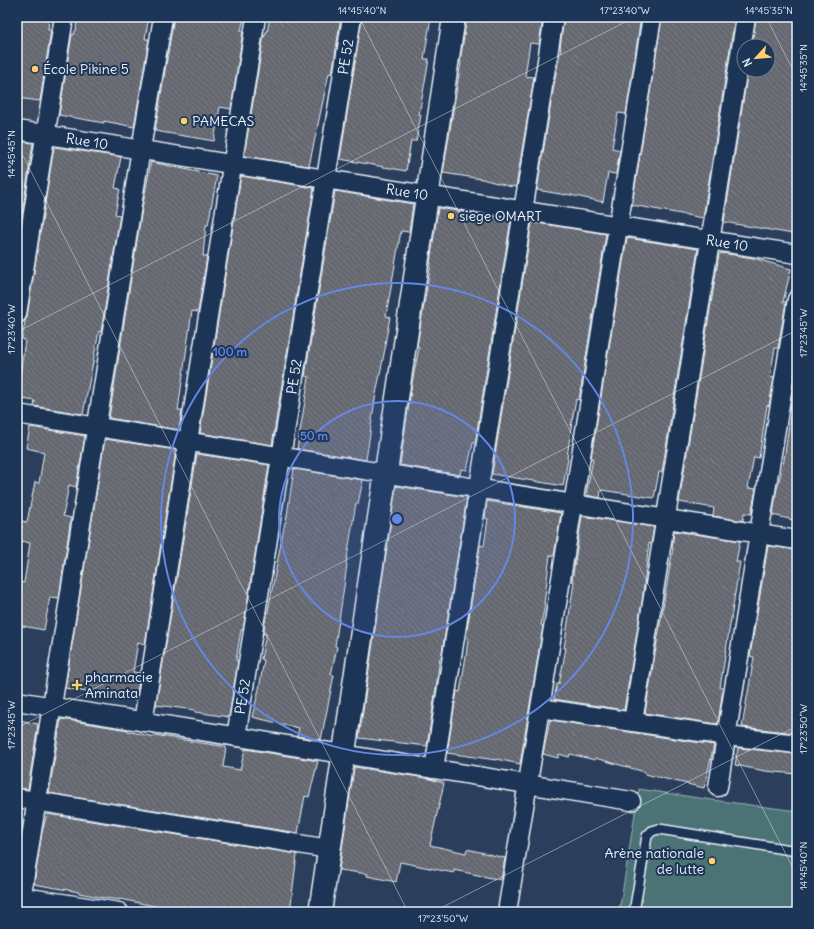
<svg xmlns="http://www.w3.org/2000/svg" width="814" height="929" viewBox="0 0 814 929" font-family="Delius,sans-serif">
<defs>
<pattern id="building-back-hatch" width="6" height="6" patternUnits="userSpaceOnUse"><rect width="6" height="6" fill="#65676f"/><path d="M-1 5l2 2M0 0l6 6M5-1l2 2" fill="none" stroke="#7b7d84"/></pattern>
</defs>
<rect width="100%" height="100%" fill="#2b3f5c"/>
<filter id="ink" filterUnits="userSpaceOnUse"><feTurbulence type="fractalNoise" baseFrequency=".025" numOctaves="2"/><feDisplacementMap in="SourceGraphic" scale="8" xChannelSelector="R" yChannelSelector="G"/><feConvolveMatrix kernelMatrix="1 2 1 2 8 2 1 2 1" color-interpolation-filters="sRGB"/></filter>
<g filter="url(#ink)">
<path fill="#3c4b62" d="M17 17H61L45 126 17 121Z"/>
<path fill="#4c7275" stroke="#9ab2b6" d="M639 789 712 800 797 811V912H619Z"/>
<path fill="url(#building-back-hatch)" stroke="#e8f1f8" d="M17 17H49L48 30H51L40 101 17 98Z
M77 17H149L145 39H149L134 127 104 121V123L59 115 72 34 74 35 75 31H76Z
M174 17H244L241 31H243L231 109 220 107 214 141 155 131Z
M270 17H341L332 74 329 73 309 166 244 156 264 35 265 36 266 32H267Z
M362 17H431L424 59H429L419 115H421L416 141H411L406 171 340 159Z
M467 17H533L543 19 539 44 530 43 525 76 534 77 516 187 512 186V187L482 179 443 173 461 62H460Z
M564 17H641L626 114 618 113 612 148 620 150 616 174 608 173 603 202 566 194V195L537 190 555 79 561 48H560Z
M662 17H735L703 218 632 205Z
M756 17H797V212L793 234 724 222 748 70H768V46H752Z
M17 141 33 143 17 247Z
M54 147 121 157 115 188 120 189 115 214 120 215 101 332 99 331 83 414 34 406 35 401 17 398 25 340 22 339 25 321 27 316Z
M151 162 217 176 208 225H206L203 256H207L198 312 192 311 178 410H182L179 430 109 418 142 209Z
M241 176 314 188 272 445 200 433Z
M335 191 413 204 409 232 401 231 386 316 390 317 385 344H386L375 399 371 427 366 460 297 449 309 377 305 376Z
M438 208 511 219 475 443H473L467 470 461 469 460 475 400 465 412 383 419 347 417 346 431 263H430Z
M532 222 606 234 579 400 576 399 572 421 567 458 568 459 563 486 492 474Z
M627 238 698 249 662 472H659L654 498 601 490 600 498 586 495 593 459 591 458Z
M721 253 753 258 791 269 783 302H786L778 348H775L770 377 774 378 769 406 767 405 759 458 754 457 748 488 756 489 751 514 744 513 743 521 713 516 714 508 679 502 719 254H721Z
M794 382H797V411L790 409Z
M790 417H797V521L773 515 776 493 784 460Z
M30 427 85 436 76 487 69 485 63 516 71 518 59 598 50 597 44 630 17 625V582L24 583 30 543 17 540V520L27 522 35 482 39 483 44 452 26 448Z
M105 439 176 450 145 644 138 642 133 672 140 673 136 700 97 694 65 688Z
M197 454 269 465 243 630H241L236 660 238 661 229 717 195 712V710L156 705Z
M294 469 363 480 358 504 356 503 346 564H347L344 587 335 646 337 647 331 675H334L321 740 297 736 299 728 252 717 259 689 264 660 261 659 266 634H263L266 616H267L285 522H286Z
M396 486 467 497 445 634 441 658H440L436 688 427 746 359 738Z
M487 501 561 513 554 556 550 555 544 604H545L541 625 543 626 520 764 496 759V760L447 753 457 691 460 692 466 656 468 638 466 637 480 545 484 546 488 519 485 518Z
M582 516 654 527 651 544 649 543 642 602 624 710 554 699 557 684H559L566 648H564L572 596 574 581H572Z
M674 531 740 541 736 562H740L720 688H723L718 724 645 713 673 548H672Z
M768 546 797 550V733L742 727 754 657 750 656Z
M61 719 128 730V731L154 737V735L226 747 223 767 240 770 245 749 318 761 309 797 305 796 298 833 49 793Z
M19 720 38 724 28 789 17 788V733Z
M550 720 714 745 704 788 645 774V772L595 758V760L570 754 569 757 559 754 558 758 543 754Z
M738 748 797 754V774L765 771 735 765Z
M354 767 426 778 444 783 430 845 466 853 467 849 505 858 501 880 454 870V873L400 862 396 882 367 876 368 874 339 870Z
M47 814 297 854 290 912H200L169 908V909L120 899V900L99 897 79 893V892L34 884 42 832Z"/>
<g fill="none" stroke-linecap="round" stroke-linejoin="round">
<g stroke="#e8f1f8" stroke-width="12">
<path id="lane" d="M634 912 647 836 652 831 659 829 797 851"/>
</g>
<g stroke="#e8f1f8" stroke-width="21">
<g id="street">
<path id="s1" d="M17 130 797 254"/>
<path d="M17 314 64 17"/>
<path d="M17 414 797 540"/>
<path d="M17 701 631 801"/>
<path d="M540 708 727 736 797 744"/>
<path d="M143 722 256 17"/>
<path d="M633 722 746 17"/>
<path id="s2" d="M236 737 352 17"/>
<path d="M434 769 554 17"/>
<path d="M718 787 797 299"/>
<path d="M17 798 329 849"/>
<path d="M17 896 119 912"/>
<path d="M19 912 141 149 163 17"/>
<path d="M507 912 652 17"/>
</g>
</g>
<g stroke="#e8f1f8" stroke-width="25">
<path id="secondary" d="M320 912 454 17"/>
</g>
<use href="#lane" stroke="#1d3557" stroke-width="9"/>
<use href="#street" stroke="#1d3557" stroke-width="18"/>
<use href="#secondary" stroke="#1d3557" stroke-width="22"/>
</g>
</g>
<path fill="none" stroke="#e8f1f8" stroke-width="1" stroke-opacity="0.45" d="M359 17 797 876M766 17 797 78M17 144 408 912M17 332 635 17M17 728 797 330M433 912 797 726"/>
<circle cx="397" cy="519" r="118" fill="#6487e3" fill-opacity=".12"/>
<g fill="none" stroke="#6487e3" stroke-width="2">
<circle cx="397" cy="519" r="118"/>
<circle cx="397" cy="519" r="236"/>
</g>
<g fill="#ffd166" stroke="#1d3557" stroke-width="1.5">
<circle cx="35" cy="69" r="4"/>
<circle cx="184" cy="121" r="4"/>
<circle cx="451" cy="216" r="4"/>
<path d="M75 679h4v4h4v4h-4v4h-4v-4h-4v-4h4z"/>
<circle cx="712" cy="861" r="4"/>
</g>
<g text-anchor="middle" stroke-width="4" stroke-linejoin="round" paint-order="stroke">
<g font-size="14" fill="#e8f1f8" stroke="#1d3557">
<text dy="5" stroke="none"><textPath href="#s2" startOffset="689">PE 52</textPath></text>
<text dy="5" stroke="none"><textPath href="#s1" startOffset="71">Rue 10</textPath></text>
<text dy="5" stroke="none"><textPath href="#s1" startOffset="395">Rue 10</textPath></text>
<text dy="5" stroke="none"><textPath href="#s1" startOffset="719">Rue 10</textPath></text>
<text dy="5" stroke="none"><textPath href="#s2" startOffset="365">PE 52</textPath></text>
<text dy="5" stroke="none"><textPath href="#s2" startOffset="41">PE 52</textPath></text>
</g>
<g font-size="14" fill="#e8f1f8" stroke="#1d3557" text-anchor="start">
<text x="43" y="74">École Pikine 5</text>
<text x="192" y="126">PAMECAS</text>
<text x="459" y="221">siege OMART</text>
<text x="85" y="682">pharmacie<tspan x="85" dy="16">Aminata</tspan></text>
<text x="704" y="858" text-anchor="end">Arène nationale<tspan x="704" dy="16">de lutte</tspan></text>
</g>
</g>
<circle cx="397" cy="519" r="6" fill="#6487e3" stroke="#1d3557" stroke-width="2"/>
<g font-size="12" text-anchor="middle" font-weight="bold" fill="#6487e3" stroke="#1d3557" stroke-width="4" stroke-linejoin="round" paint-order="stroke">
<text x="230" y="356">100 m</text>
<text x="314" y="440">50 m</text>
</g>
<rect width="814" height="929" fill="none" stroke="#1d3557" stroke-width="44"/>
<g transform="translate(756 58) rotate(243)"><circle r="19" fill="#1d3557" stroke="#6e8097"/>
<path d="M0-3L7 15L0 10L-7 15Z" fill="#ffd166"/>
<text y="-6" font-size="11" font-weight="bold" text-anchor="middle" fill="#e8f1f8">N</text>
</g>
<rect x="22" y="22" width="770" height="885" fill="none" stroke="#e8f1f8" stroke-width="1.5"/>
<g font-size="10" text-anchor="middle" fill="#e8f1f8">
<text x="362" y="14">14°45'40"N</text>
<text x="625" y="14">17°23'40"W</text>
<text x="769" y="14">14°45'35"N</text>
<text transform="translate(803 68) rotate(-90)" y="4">14°45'35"N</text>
<text transform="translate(11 154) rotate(-90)" y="4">14°45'45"N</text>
<text transform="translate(11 329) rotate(-90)" y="4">17°23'40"W</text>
<text transform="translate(803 333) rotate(-90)" y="4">17°23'45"W</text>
<text transform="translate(11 725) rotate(-90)" y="4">17°23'45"W</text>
<text transform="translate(803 729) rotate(-90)" y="4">17°23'50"W</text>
<text transform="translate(803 866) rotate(-90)" y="4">14°45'40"N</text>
<text x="443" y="922">17°23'50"W</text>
</g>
</svg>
